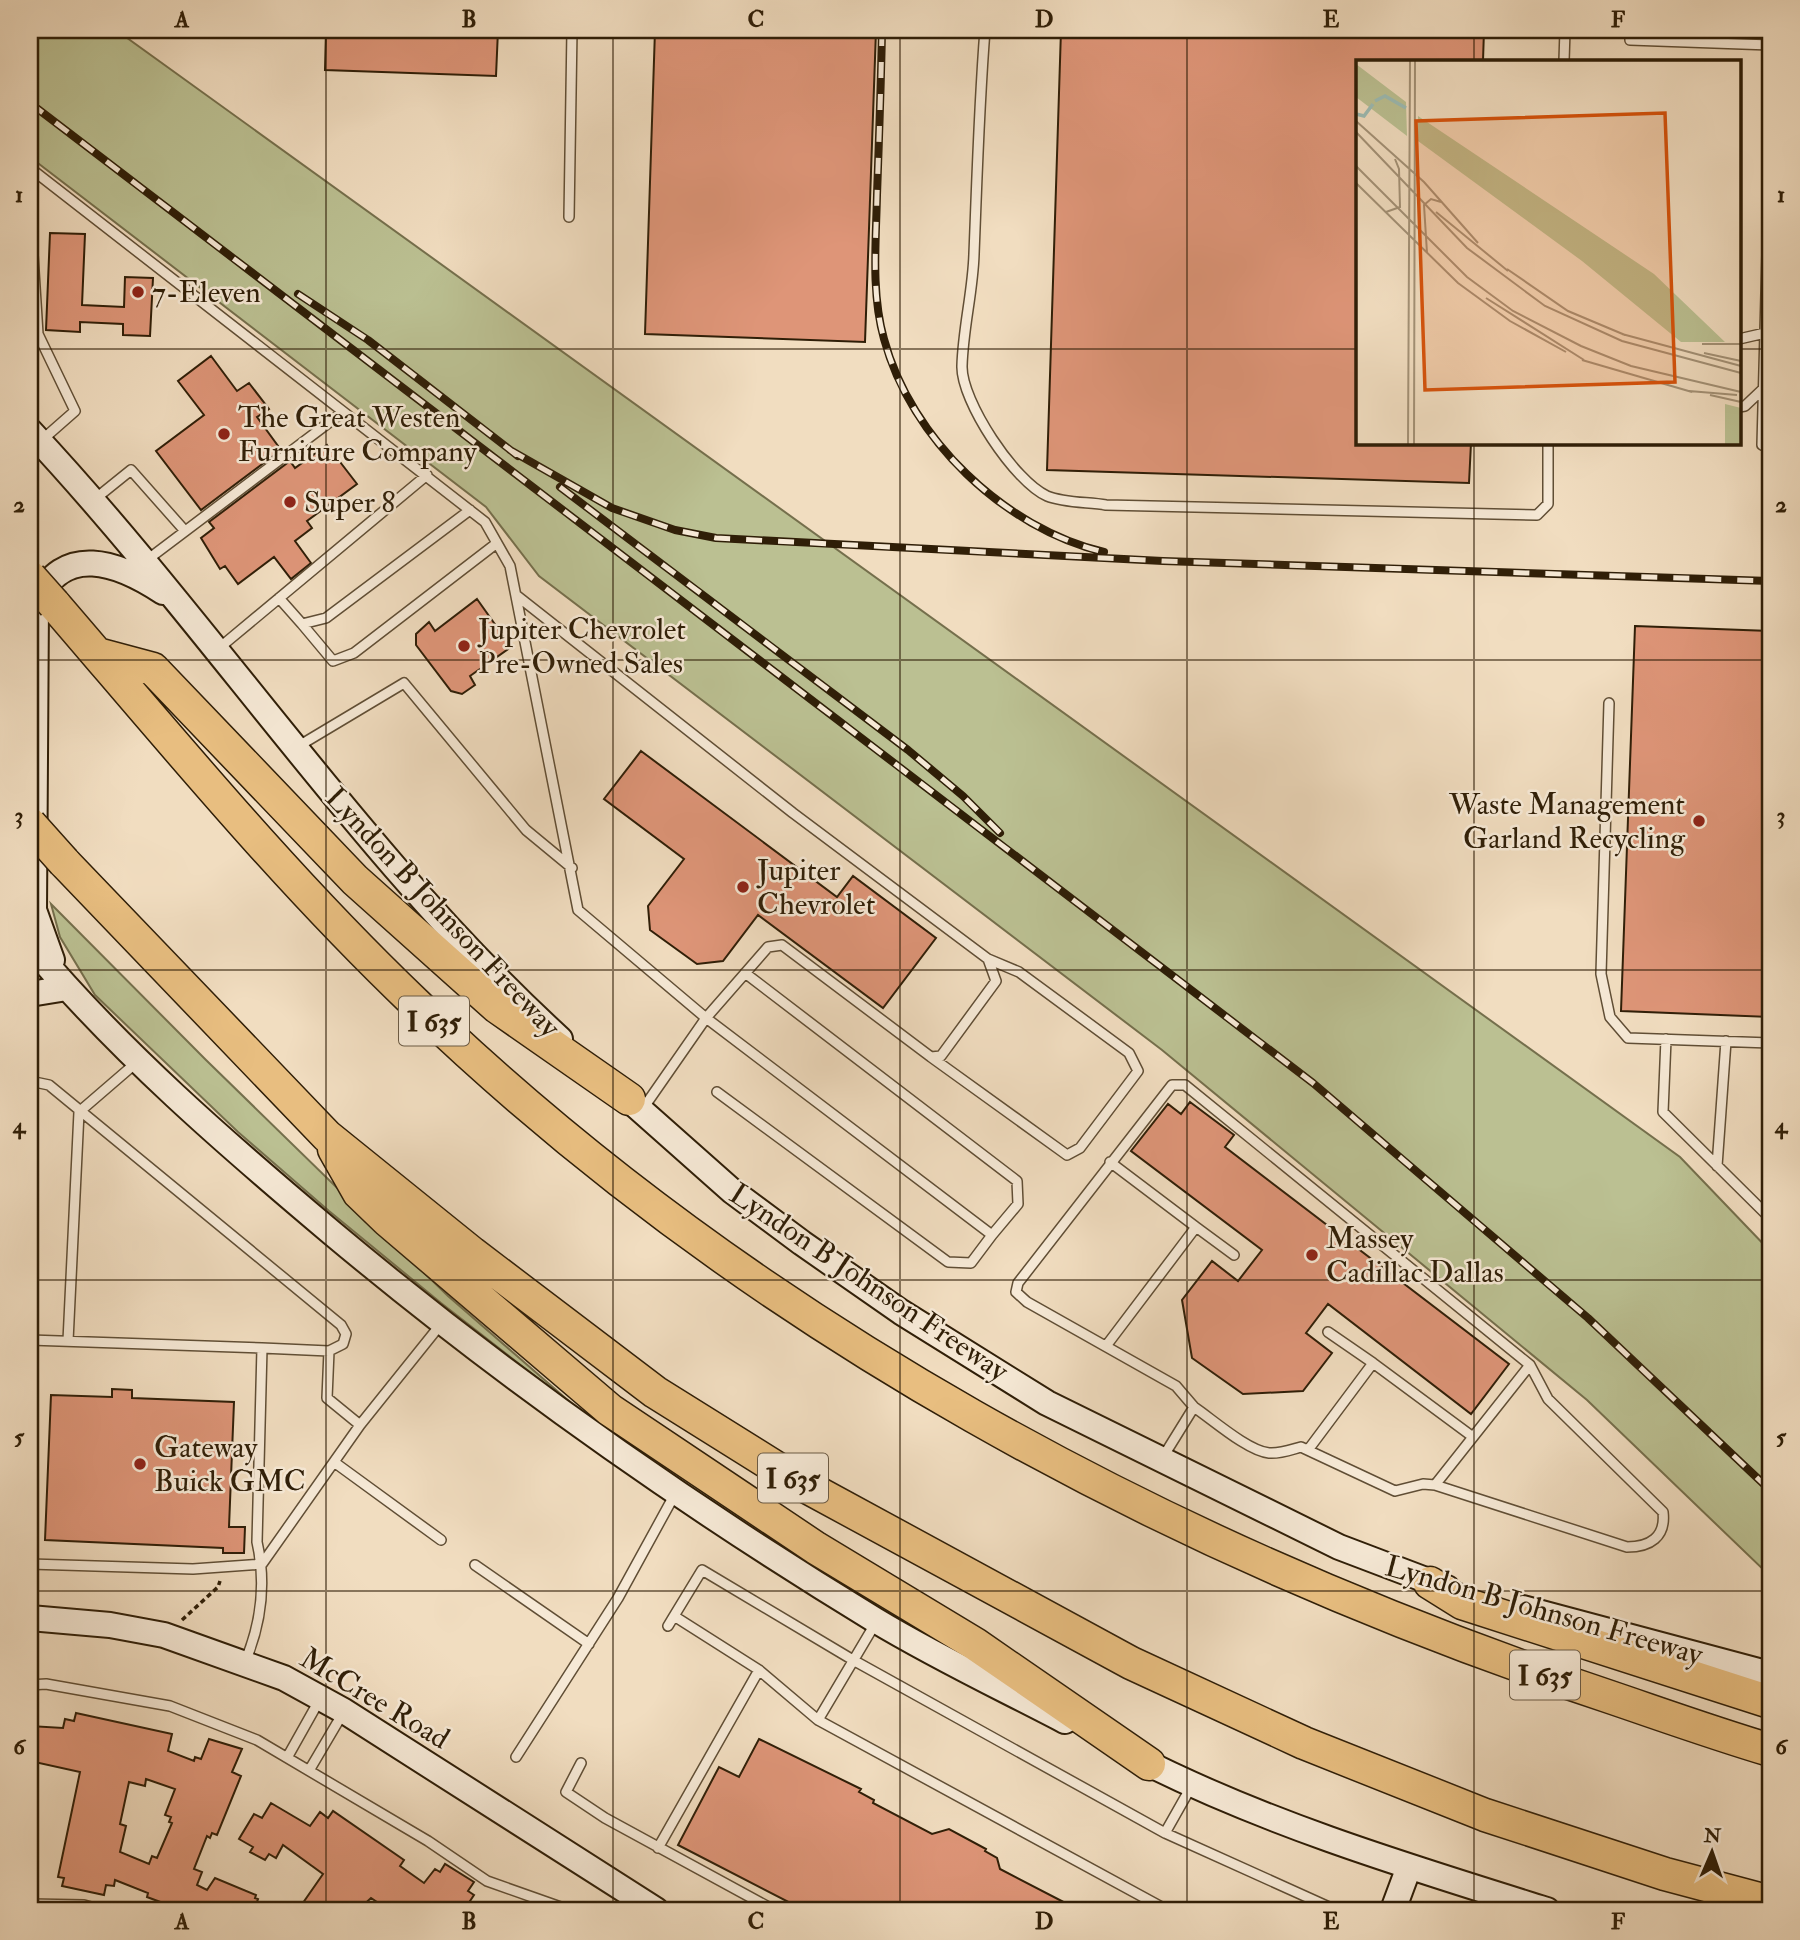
<svg xmlns="http://www.w3.org/2000/svg" width="1800" height="1940" viewBox="0 0 1800 1940" font-family="'IM FELL Double Pica',serif">
<rect width="100%" height="100%" fill="#f1ddc0"/>
<filter id="stains"><feTurbulence type="fractalNoise" baseFrequency=".00286" numOctaves="4"/><feColorMatrix values="0 0 0 0 .2 0 0 0 0 .09 0 0 0 0 .02 0 0 0 .5 -.17"/></filter>
<radialGradient id="worn" r=".72"><stop offset=".6" stop-color="#630" stop-opacity="0"/><stop offset="1" stop-color="#630" stop-opacity=".3"/></radialGradient>
<path fill="#bbc092" stroke="#756f4c" stroke-width="2" d="M30 30H116L1680 1157 1770 1251V1576L1587 1400 1162 1050 539 576 486 507 30 157Z
M51 904 206 1060 448 1296 586 1416 441 1303 329 1211 238 1132 95 995 60 937Z"/>
<path fill="#de9578" stroke="#2f1e07" stroke-width="2" fill-rule="evenodd" d="M326 30H498L496 76 325 70Z
M655 30H876L865 342 645 334Z
M1061 30H1484L1483 61H1357V443H1471L1469 483 1047 470Z
M50 233 85 234 82 305 124 307 125 277 153 278 150 336 123 335V324L80 322V332L46 330Z
M211 356 237 391 249 383 269 409 257 417 281 450 201 510 156 451 204 415 178 381Z
M327 445 357 484 307 521 312 528 295 541 311 563 291 579 274 557 238 584 225 566 220 569 201 538 214 528 209 522 290 461 295 468Z
M477 599 511 647 470 676 475 685 462 694 451 691 416 645V634L429 622 435 631Z
M1635 626 1770 631V1017L1621 1011Z
M641 751 837 897 853 876 936 938 883 1008 758 915 723 961 697 964 650 930 648 906 684 859 604 799Z
M1190 1102 1234 1135 1225 1147 1509 1364 1471 1414 1328 1304 1306 1333 1332 1353 1303 1391 1243 1394 1192 1358 1182 1300 1212 1261 1238 1281 1262 1250 1131 1151 1168 1104 1181 1114Z
M112 1389 132 1390V1398L234 1402 229 1527H245L244 1553H223V1548L45 1540 51 1395 112 1397Z
M76 1713 172 1734 168 1751 194 1761 195 1757 201 1759 209 1739 242 1749 232 1772 241 1776 217 1835 212 1833 210 1838 207 1836 194 1869 202 1872 197 1885 207 1890 215 1878 256 1895 255 1898 258 1899 254 1910H182L147 1897 148 1893 115 1880 114 1886 106 1885 104 1895 62 1886 64 1878 58 1877 80 1772 30 1761V1726L63 1728 65 1719 74 1721ZM146 1779 175 1789 165 1815 171 1817 169 1822 172 1823 157 1858 152 1856 149 1864 120 1852 126 1826 120 1824 129 1782 145 1786Z
M759 1739 861 1789 859 1792 874 1800 873 1803 932 1834 949 1829 986 1849 985 1851 997 1858 1000 1869 1079 1910H804L678 1845 719 1767 739 1777Z
M271 1803 310 1826 320 1812 328 1818 333 1811 404 1860 400 1866 424 1883 435 1869 440 1872 445 1864 474 1882 468 1891 474 1895 464 1910H389L371 1898 358 1910H298L323 1874 283 1845 276 1858 269 1854 265 1860 250 1852 253 1847 239 1839 254 1814 262 1818Z"/>
<g fill="none" stroke-linecap="round" stroke-linejoin="round">
<g stroke="#604e35" stroke-width="12">
<path id="lane" d="M985 30C979 105 977 179 974 254 973 291 963 328 962 366 961 401 1015 482 1047 496 1064 503 1088 502 1106 505L1537 515 1548 504V443
M1630 30V40L1770 45
M1564 61 1565 30
M1770 142 1762 445 1770 449
M30 168 485 522 510 566 578 910 706 1018 642 1110
M30 208 38 334 75 411 42 440
M569 217 572 30
M1739 339 1765 333
M1739 407 1745 406 1764 388
M95 499 131 470 185 531
M147 560 343 412
M516 595 793 813 988 959 996 981 941 1056 931 1057 782 945 768 947 706 1018 992 1235 1018 1204 1017 1181 745 973
M279 598 302 624 326 618 470 510
M302 624 333 661 354 653 497 543
M218 649 427 475
M1609 703 1601 974 1610 1017 1628 1038 1770 1043
M297 747 404 683 526 830 572 868
M1666 1039 1663 1112 1770 1218
M931 1057 1067 1155 1080 1148 1138 1071 1129 1053 1019 972 988 959
M30 1081 49 1085 341 1325 346 1334 343 1344 329 1351 327 1398 360 1425
M717 1092 948 1262 971 1263 992 1235
M1717 1166 1726 1041
M1196 1227 1234 1255
M1328 1332 1373 1363
M30 1340 262 1348 257 1542C266 1582 261 1624 245 1662
M68 1341 79 1112 137 1062
M1106 1346 1196 1227 1110 1162
M262 1348 329 1351
M1308 1450 1373 1363 1473 1437
M1163 1457 1194 1407C1213 1420 1248 1451 1269 1453 1280 1454 1290 1450 1301 1447L1395 1491 1423 1484 1435 1485 1627 1547C1650 1547 1666 1537 1663 1512L1548 1399 1530 1365 1185 1085H1172L1018 1283 1016 1292 1027 1302 1176 1386 1194 1407
M334 1462 441 1540
M1435 1485 1530 1365
M30 1564 193 1569 262 1564 360 1425 441 1324
M475 1565 589 1644
M875 1624 818 1720 759 1670 674 1616 702 1570 853 1660 1165 1833 1329 1907 1328 1910
M668 1626 674 1616
M30 1685 46 1684 170 1706 257 1740 428 1841 487 1881 569 1910
M818 1720 1167 1910
M288 1756 320 1699
M516 1757 618 1598 675 1494
M581 1763 566 1792 605 1818 774 1910
M310 1769 343 1713
M1165 1833 1191 1787
M658 1848 759 1670
M30 1904 84 1905 102 1910"/>
</g>
<g stroke="#2f1e07" stroke-width="28">
<path id="secondary" d="M30 431C214 628 361 857 560 1039
M30 945C120 1052 225 1143 332 1233 504 1377 683 1503 875 1620 936 1657 1002 1688 1065 1721
M52 960 34 910 36 604C62 541 119 563 163 592
M30 994 67 988
M617 1089 732 1191 802 1243 901 1312 1047 1403 1339 1547 1447 1588
M1523 1608 1770 1674
M30 1618 110 1625 164 1635 284 1678 344 1711 656 1910
M1135 1757C1264 1823 1409 1867 1547 1910
M1393 1910 1409 1867"/>
</g>
<g stroke="#2f1e07" stroke-width="35">
<path id="highway" d="M54 604C171 740 285 879 415 1003 750 1326 1171 1551 1610 1697 1663 1715 1716 1734 1770 1750
M97 654 153 669 355 880 497 1007 629 1099
M64 862 327 1136 472 1253 655 1392 807 1487 1131 1663 1304 1743 1485 1815 1665 1874 1770 1902
M334 1149 359 1193 387 1220 610 1410 816 1548 975 1644 1149 1764
M1430 1583 1462 1603 1770 1702"/>
</g>
<path stroke="#2f1e07" stroke-width="3.5" stroke-dasharray="5 3.5" stroke-linecap="butt" d="M182 1620 218 1587 220 1581"/>
<use href="#lane" stroke="#f6e9d6" stroke-width="9"/>
<use href="#secondary" stroke="#f6e9d6" stroke-width="24"/>
<use href="#highway" stroke="#e8be80" stroke-width="32"/>
<g stroke="#2f1e07" stroke-width="8">
<path id="rail" d="M882 30C881 85 879 140 877 195 876 242 871 293 884 339 911 439 1004 528 1104 552
M30 103 1313 1083 1588 1318 1770 1490
M298 294 368 340 518 456
M510 450 612 508 675 530 716 538 1163 561 1770 581
M560 487 908 750 963 796 1000 833"/>
</g>
<use href="#rail" stroke="#f6e9d6" stroke-width="5" stroke-dasharray="16" stroke-linecap="butt"/>
<g stroke="#2f1e07" stroke-width="35" stroke-linecap="butt">
<path id="highway-bridge" d="M30 577 54 604
M30 824 64 862"/>
</g>
<use href="#highway-bridge" stroke="#e8be80" stroke-width="32"/>
</g>
<path fill="none" stroke="#2f1e07" stroke-width="2" stroke-opacity="0.55" d="M326 30V1910M613 30V1910M900 30V1910M1187 30V1910M1474 30V61M30 349H1357M1739 349H1770M1474 443V1910M30 660H1770M30 970H1770M30 1280H1770M30 1591H1770"/>
<g fill="#8f2418" stroke="#f6e9d6" stroke-width="2.5">
<circle cx="138" cy="292" r="7"/>
<circle cx="224" cy="434" r="7"/>
<circle cx="290" cy="502" r="7"/>
<circle cx="464" cy="646" r="7"/>
<circle cx="1699" cy="821" r="7"/>
<circle cx="743" cy="887" r="7"/>
<circle cx="1312" cy="1255" r="7"/>
<circle cx="140" cy="1464" r="7"/>
</g>
<g text-anchor="middle" stroke-width="5" stroke-linejoin="round" paint-order="stroke">
<g fill="#f6e9d6" stroke="#6b5b45" stroke-width="2">
<rect x="399" y="996.5" width="70" height="49" rx="5"/>
<rect x="758" y="1453.5" width="70" height="49" rx="5"/>
<rect x="1510" y="1650.5" width="70" height="49" rx="5"/>
</g>
<g font-size="28" font-weight="bold" fill="#2f1e07">
<text x="434" y="1031">I 635</text>
<text x="793" y="1488">I 635</text>
<text x="1545" y="1685">I 635</text>
</g>
<g font-size="30" fill="#2f1e07" stroke="#f6e9d6" text-anchor="start">
<text x="152" y="302">7-Eleven</text>
<text x="238" y="427">The Great Westen<tspan x="238" dy="34">Furniture Company</tspan></text>
<text x="304" y="512">Super 8</text>
<text x="478" y="639">Jupiter Chevrolet<tspan x="478" dy="34">Pre-Owned Sales</tspan></text>
<text x="1685" y="814" text-anchor="end">Waste Management<tspan x="1685" dy="34">Garland Recycling</tspan></text>
<text x="757" y="880">Jupiter<tspan x="757" dy="34">Chevrolet</tspan></text>
<text x="1326" y="1248">Massey<tspan x="1326" dy="34">Cadillac Dallas</tspan></text>
<text x="154" y="1457">Gateway<tspan x="154" dy="34">Buick GMC</tspan></text>
</g>
<g font-size="30" fill="#2f1e07" stroke="#f6e9d6">
<text transform="translate(443 912) rotate(47)" y="10">Lyndon B Johnson Freeway</text>
<text transform="translate(869 1282) rotate(34)" y="10">Lyndon B Johnson Freeway</text>
<text transform="translate(1544 1610) rotate(16)" y="10">Lyndon B Johnson Freeway</text>
<text transform="translate(375 1698) rotate(31)" y="10">McCree Road</text>
</g>
</g>
<g transform="translate(1356 60)">
<rect width="385" height="385" fill="#f1ddc0"/>
<path d="M0 4 50 42 51 76 0 37ZM62 56 298 214 369 282H325L226 201 62 81ZM369 344 385 348V384H369Z" fill="#bbc092"/>
<path fill="none" stroke="#9bbbb3" stroke-width="3.5" d="M19 41 29 36 50 48M0 54 8 56 17 44"/>
<path fill="none" stroke="#a39176" stroke-width="2" d="M0 61 68 122 122 183M0 72 111 188 189 246 266 281 385 313M0 106 111 217 157 251 225 286 275 306 385 332M0 123 102 223 154 261 210 292M30 152 44 147 43 109 39 99M80 152 152 211M71 193 68 145 75 139 85 142M151 209 212 251 269 275M130 238 228 300M266 274 385 306M346 284H385M348 293 385 301M226 300 336 332M333 331 381 335M354 335 385 342M52 384 54 1M58 384 59 1"/>
<path fill="#d6530c" fill-opacity="0.15" stroke="#d6530c" stroke-width="3.5" d="M309 53 319 322 69 330 60 61Z"/>
<rect width="385" height="385" fill="none" stroke="#2f1e07" stroke-width="3.5"/>
</g>
<rect width="1800" height="1940" fill="none" stroke="#f1ddc0" stroke-width="77"/>
<g transform="translate(1712 1852) rotate(2)" stroke="#f6e9d6" stroke-width="5" paint-order="stroke">
<path d="M0-5L12 26L0 18L-12 26Z" fill="#2f1e07"/>
<text y="-10" font-size="19" font-weight="bold" text-anchor="middle" fill="#2f1e07">N</text>
</g>
<rect x="38" y="38" width="1724" height="1864" fill="none" stroke="#2f1e07" stroke-width="2.5"/>
<g font-size="23" text-anchor="middle" font-weight="bold" fill="#2f1e07">
<text x="182" y="27">A</text>
<text x="469" y="27">B</text>
<text x="756" y="27">C</text>
<text x="1044" y="27">D</text>
<text x="1331" y="27">E</text>
<text x="1618" y="27">F</text>
<text x="19" y="202">1</text>
<text x="1781" y="202">1</text>
<text x="19" y="512">2</text>
<text x="1781" y="512">2</text>
<text x="19" y="823">3</text>
<text x="1781" y="823">3</text>
<text x="19" y="1133">4</text>
<text x="1781" y="1133">4</text>
<text x="19" y="1444">5</text>
<text x="1781" y="1444">5</text>
<text x="19" y="1754">6</text>
<text x="1781" y="1754">6</text>
<text x="182" y="1929">A</text>
<text x="469" y="1929">B</text>
<text x="756" y="1929">C</text>
<text x="1044" y="1929">D</text>
<text x="1331" y="1929">E</text>
<text x="1618" y="1929">F</text>
</g>
<rect width="100%" height="100%" filter="url(#stains)"/>
<rect width="100%" height="100%" fill="url(#worn)"/>
</svg>
